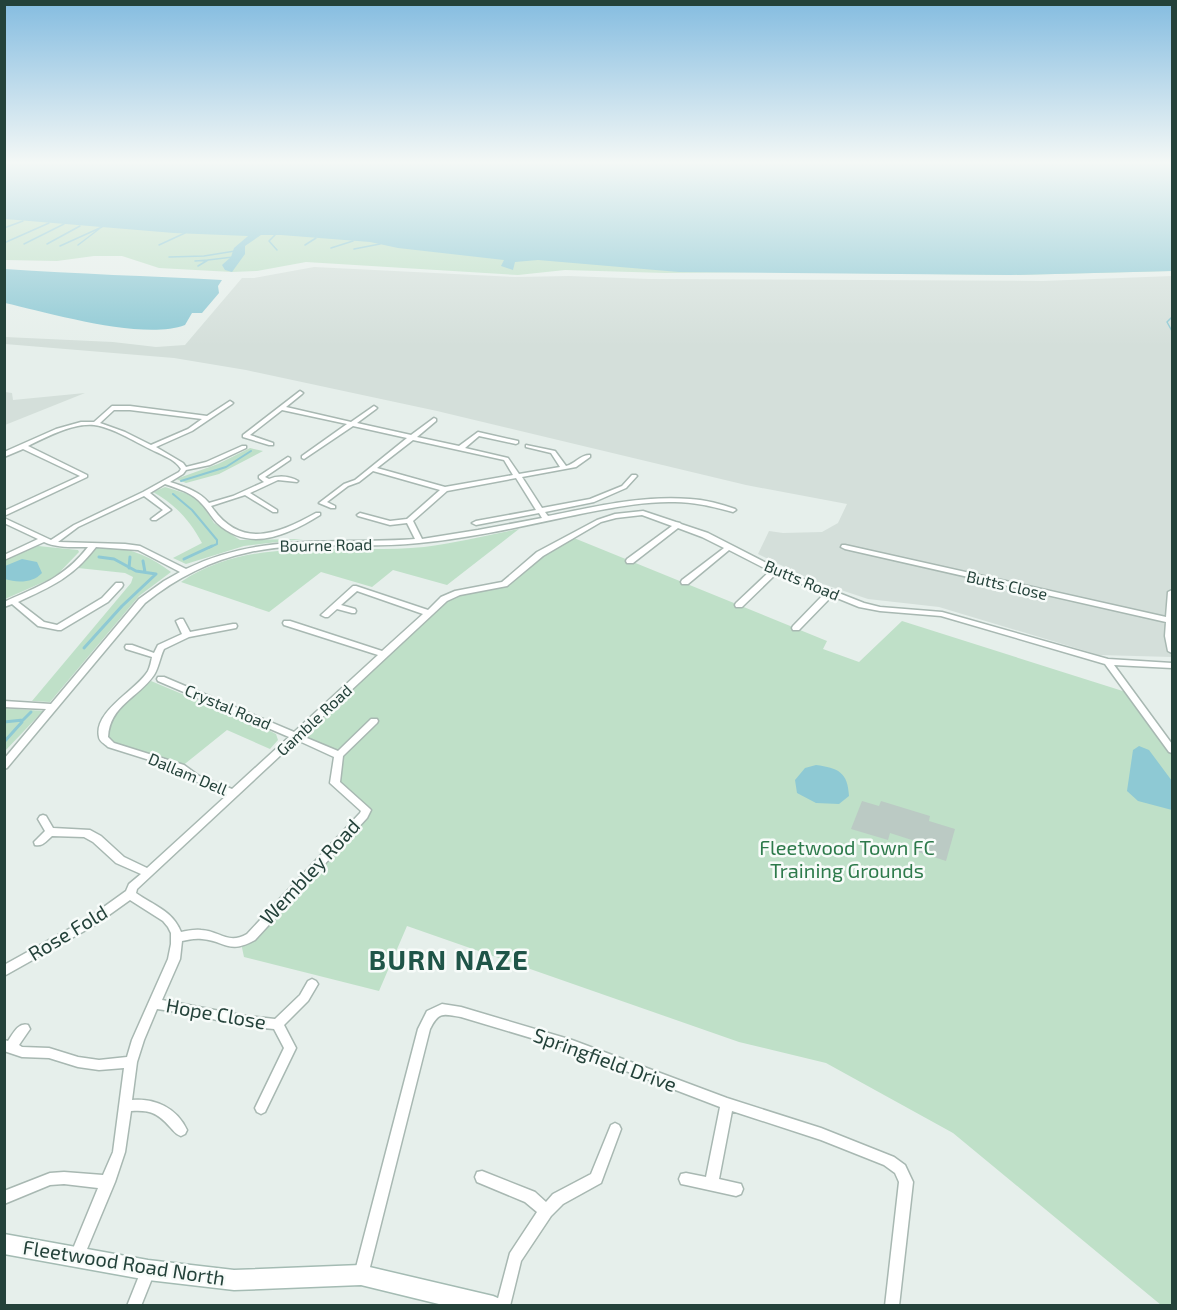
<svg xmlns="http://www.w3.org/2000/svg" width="1177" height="1310" viewBox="0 0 1177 1310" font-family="'Exo 2',sans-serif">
<rect width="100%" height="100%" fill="#e6efeb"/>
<path fill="#d4dfda" d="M314 267 515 277 569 276 649 279 1043 281 1172 276V657L1099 655 939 607 868 599 814 581 758 554 769 531 783 533 822 532 838 523 847 504 746 485 437 411 246 370 174 358 5 344V337L113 342 156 347 185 345 242 278H254Z
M5 392 12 393 13 400 85 393 5 425Z"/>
<path fill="#bfe0c8" d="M4 210 1172 271 1011 275 764 272 665 273 565 270 518 275 306 262 257 271 232 272 159 268 122 256H94L57 261 5 260Z
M250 448 263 451 219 474 186 483 176 479 218 464Z
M165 487 191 495 202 504 214 523 240 540 303 539 244 546 186 564 173 558 202 543C191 522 175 504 153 492Z
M519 529 447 585 393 570 372 587 321 572 269 612 181 582C251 534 345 555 424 547 456 543 488 535 519 529Z
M569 536 827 641 823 649 859 662 902 621 1129 693 1172 750V1305H1161L953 1133 826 1063 739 1042 407 926 379 991 244 957 241 943 365 810 335 783 339 755 295 737 452 595 495 587Z
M38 546 78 550 79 552 55 577 5 599V560Z
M97 548C124 544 150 556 171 572L139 596 50 702 32 701 131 583 133 577 125 573 78 568Z
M151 681 270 731 276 734 278 740 270 749 227 730 181 767 130 751 103 738 108 717Z
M5 708 43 711 5 751Z"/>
<path fill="#8ec9d4" d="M5 162H1172V271L1011 275 679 272 538 260 515 262 513 270 501 266 504 260 398 248 370 242 281 235H261L245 246V254L232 272 225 270 222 265 231 257 234 248 248 236 174 233 5 219Z
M5 269C77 274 149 276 222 280L218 286 219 293 202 313H192L185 325C143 341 50 313 5 303Z
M22 559 37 562 42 573C33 583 17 583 5 579V566Z
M1139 746 1149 750 1172 781V810L1138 801 1127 791 1133 750Z
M816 765C838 768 848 772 849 796L839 804 816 803 797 793 795 780 805 768Z"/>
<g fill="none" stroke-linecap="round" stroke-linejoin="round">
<path stroke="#8ec9d4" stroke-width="1.5" d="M4 228 23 221
M275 235 269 241 277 250
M4 243 49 223
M24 244 64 224
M47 244 80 226
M78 245 99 229
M159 245 185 233
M305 245 316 238
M60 246 102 227
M331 248 353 241
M354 249 380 244
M169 257 204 256 235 251
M195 261 208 260
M198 266 208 260 233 257
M1172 317 1167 322 1172 331"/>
<path stroke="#8ec9d4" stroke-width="2" d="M181 481 226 467 251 451
M173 494 192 510 217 540V544L208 548"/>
<path stroke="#8ec9d4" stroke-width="3" d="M99 557 114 559 136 571 156 574
M184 559 212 546
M143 561 145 572
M129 568 130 557
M84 648 122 606 156 574
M4 722 23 720 31 712
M4 742 22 722"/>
</g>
<path fill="#bbcac4" d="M862 801 879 806 881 801 930 816 929 821 955 829 946 861 915 851 918 842 890 833 888 840 851 829Z"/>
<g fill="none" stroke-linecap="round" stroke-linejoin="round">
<g stroke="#a8b8b2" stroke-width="3">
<path id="street" d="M300 391 303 393 302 394 286 407 351 422 374 406 377 408 376 409 357 423 411 435 434 418 436 419V421L417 437 459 446 478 432 518 441V443L516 444 479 436 465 448 508 458 519 474 560 467 551 453 526 447V445L555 451 566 466C575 464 581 454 590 455V457L576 467 522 477 542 508 590 499 622 486 632 475H636L637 476 626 488 594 502 545 512 548 516C594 507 642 495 690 499 706 500 721 504 735 509L736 510 733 512C714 507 695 502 675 502 643 501 611 508 580 514 527 525 473 538 419 543 363 549 306 540 250 552 211 560 176 578 145 603L7 768 4 769V759L46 709 4 707V701L51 704 139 599 164 581 180 572 138 550 96 547C72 578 52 586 18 602L44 622 57 625 102 598 116 583H122L123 585 122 587 108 602 61 630H58L38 626 12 604 4 607V602C39 586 64 578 88 547 74 547 56 548 44 542L4 560V555L38 539 4 523V518L51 540 74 525 143 492 179 472 181 469C175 459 160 454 150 449 134 441 111 427 94 425 72 423 47 437 28 446L87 475V477L4 516V511L80 476 23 449 4 457V452L56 429 81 422H94L112 406H130L207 416 230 401 233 403 232 404 192 431 156 447 183 463 186 467 206 462 242 446H246V448L210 465 186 470 183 474 170 482C185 487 199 491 209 503L233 496 264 482 259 478V476L288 457 290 458V460L265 477 269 479C278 475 290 476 298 481L297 482 278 480 250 493 277 510V512H273L245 495 211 506C241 550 278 534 316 513H320V515C288 535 249 553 217 523 211 517 208 510 202 504 193 493 179 489 165 484L150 493 171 510 156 520H152L151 519 163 510 144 496 78 527 58 542 125 544 140 546 186 569C261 532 335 545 415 539L407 523 390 525 358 516 357 515 360 513 390 521 407 519 440 490 373 471 359 482 348 486 327 502 335 506V508H331L319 503 344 484 355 480 407 438 353 426 304 459 302 458V456L347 424 282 410 250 435 273 443V445H269L243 437V435ZM114 410H130L202 419 188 429 151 445 125 432 100 423ZM413 440 504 460 513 475 445 487 377 468ZM516 478 536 510 476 521 472 523 476 525 539 513 542 518 478 530 422 539 413 521 447 491Z
M643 511 676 522 680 523 681 524 708 533 778 569 864 603 880 607 942 612 1108 659 1172 663V668L1114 665 1172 744V753L1169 752 1105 664 941 616 880 611 859 607 832 596 799 630H793L792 628 793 626 825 593 776 574 742 607H736L735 605 736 603 770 571 729 550 688 584H682L681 582 682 580 724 548 702 537 678 528 633 563H627L626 561 627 559 672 526 642 515 616 518 601 522 543 556 507 586 460 595 447 601 302 736 338 751 371 719H377L378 721 377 723 343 756 340 782 369 808 371 810 367 818 255 940C228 955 226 941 202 939 195 938 188 940 182 941L180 959 162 1000 246 1016 275 1019 300 995 308 981 312 979 316 981 318 984 308 1001 284 1025 296 1048 265 1112 261 1114 257 1112 255 1108 284 1048 274 1029C234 1026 197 1014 157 1009L144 1040 137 1062 132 1100C155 1098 177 1108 187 1130L185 1134 181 1136C175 1134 174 1131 170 1127 157 1112 149 1110 131 1111L125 1152 115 1182 82 1261 77 1263 72 1261 70 1256 98 1188 64 1184 50 1185 4 1204V1191L50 1173 64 1172 103 1175 113 1152 124 1068 99 1070 78 1067 49 1058 22 1057 4 1051V1040L8 1041C13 1034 18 1022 28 1025L30 1029 19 1045 22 1047 49 1048 78 1057 99 1060 127 1057 132 1040 168 959 171 944V933L168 927 163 921 130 900 95 925 4 976V965L87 919 126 891 129 884 141 874 116 863 93 842 84 837 52 836C47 840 43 847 35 845L34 842 45 831 38 819 40 816 43 815 46 816 53 828 90 830 101 836 124 857 147 868 227 795 193 780 178 769 108 747C105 744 99 741 99 737 93 711 137 690 148 671 150 667 151 662 152 657L126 649 125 647 126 645H132L154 653 158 645 182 634 176 621 180 619H183L190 632 233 624H236L237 626 236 628 189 637 164 649C160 657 159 667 154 675 138 698 110 705 108 737L114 743 184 765 199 776 232 789 289 737 158 681 157 679 158 677H164L294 732 378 655 284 625 283 623 284 621H290L382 651 423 614 357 591 341 605 355 609 356 611 355 613H352L337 609 328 617H325L321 615 353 586H356L428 610 441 597 455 591 502 582 537 552 597 520 615 514ZM297 740 334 757 330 783 361 811 360 813 247 934C228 945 220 931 201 930 194 929 187 931 181 932 172 910 154 906 136 893L137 889Z
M842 545H845L1166 617 1168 592 1172 590V653L1168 651 1165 636 1166 622 845 549 841 547Z
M442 1004 461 1007 572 1040 727 1098 821 1128 894 1157 905 1165 913 1182 899 1306H885L899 1182 895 1173 884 1165 821 1140 732 1111 719 1179 741 1184 743 1189 741 1194 736 1196 686 1185 681 1184 679 1179 681 1174 686 1173 706 1177 720 1107 571 1050 461 1017C443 1014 439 1011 430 1029L368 1275 366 1280 361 1282 356 1280 354 1275 418 1029 427 1011Z
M615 1123 619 1125 621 1129 601 1183 563 1204 551 1216 521 1261 510 1306H496L510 1253 537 1212 525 1202 477 1182 475 1177 477 1172 482 1171 535 1192 546 1202 553 1194 591 1174 611 1125Z
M148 1264 153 1266 155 1271 141 1306H127L143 1266Z"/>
</g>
<g stroke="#a4bbb3" stroke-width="3">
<path id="secondary" d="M4 1234 148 1260 234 1270 361 1265 493 1296 500 1299 503 1306H447L361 1285 234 1290 148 1280 4 1254Z"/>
</g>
<use href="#street" fill="#fff" fill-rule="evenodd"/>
<use href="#secondary" fill="#fff" fill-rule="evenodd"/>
</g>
<linearGradient id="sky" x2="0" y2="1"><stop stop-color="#84bce0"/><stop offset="0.47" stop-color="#f4f8f6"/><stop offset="1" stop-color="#f4f8f6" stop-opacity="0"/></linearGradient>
<rect width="1177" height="346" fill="url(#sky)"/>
<g text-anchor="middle" stroke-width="5" stroke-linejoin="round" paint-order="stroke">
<g font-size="16" fill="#24423a" stroke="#f7fbf9">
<text transform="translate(326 545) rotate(-1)" y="6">Bourne Road</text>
<text transform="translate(802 580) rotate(23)" y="6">Butts Road</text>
<text transform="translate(1007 585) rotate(13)" y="6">Butts Close</text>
<text transform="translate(228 707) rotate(23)" y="6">Crystal Road</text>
<text transform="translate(314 720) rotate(-43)" y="6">Gamble Road</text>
<text transform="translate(188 774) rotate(23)" y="6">Dallam Dell</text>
</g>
<g font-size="20" fill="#2d7a4b" stroke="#f7fbf9">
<text x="847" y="855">Fleetwood Town FC<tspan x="847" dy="23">Training Grounds</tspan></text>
</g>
<g font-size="20" fill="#24423a" stroke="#f7fbf9">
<text transform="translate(310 872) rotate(-47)" y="7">Wembley Road</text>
<text transform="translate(68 933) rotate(-31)" y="7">Rose Fold</text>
<text transform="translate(216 1014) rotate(10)" y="7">Hope Close</text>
<text transform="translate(605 1060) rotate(20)" y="7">Springfield Drive</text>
<text transform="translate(124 1263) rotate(9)" y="7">Fleetwood Road North</text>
</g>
<g font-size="27" font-weight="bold" letter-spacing="1.5" fill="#1f5548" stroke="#f7fbf9">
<text x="449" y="970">BURN NAZE</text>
</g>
</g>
<rect width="1177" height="1310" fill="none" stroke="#24423a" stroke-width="12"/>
</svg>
